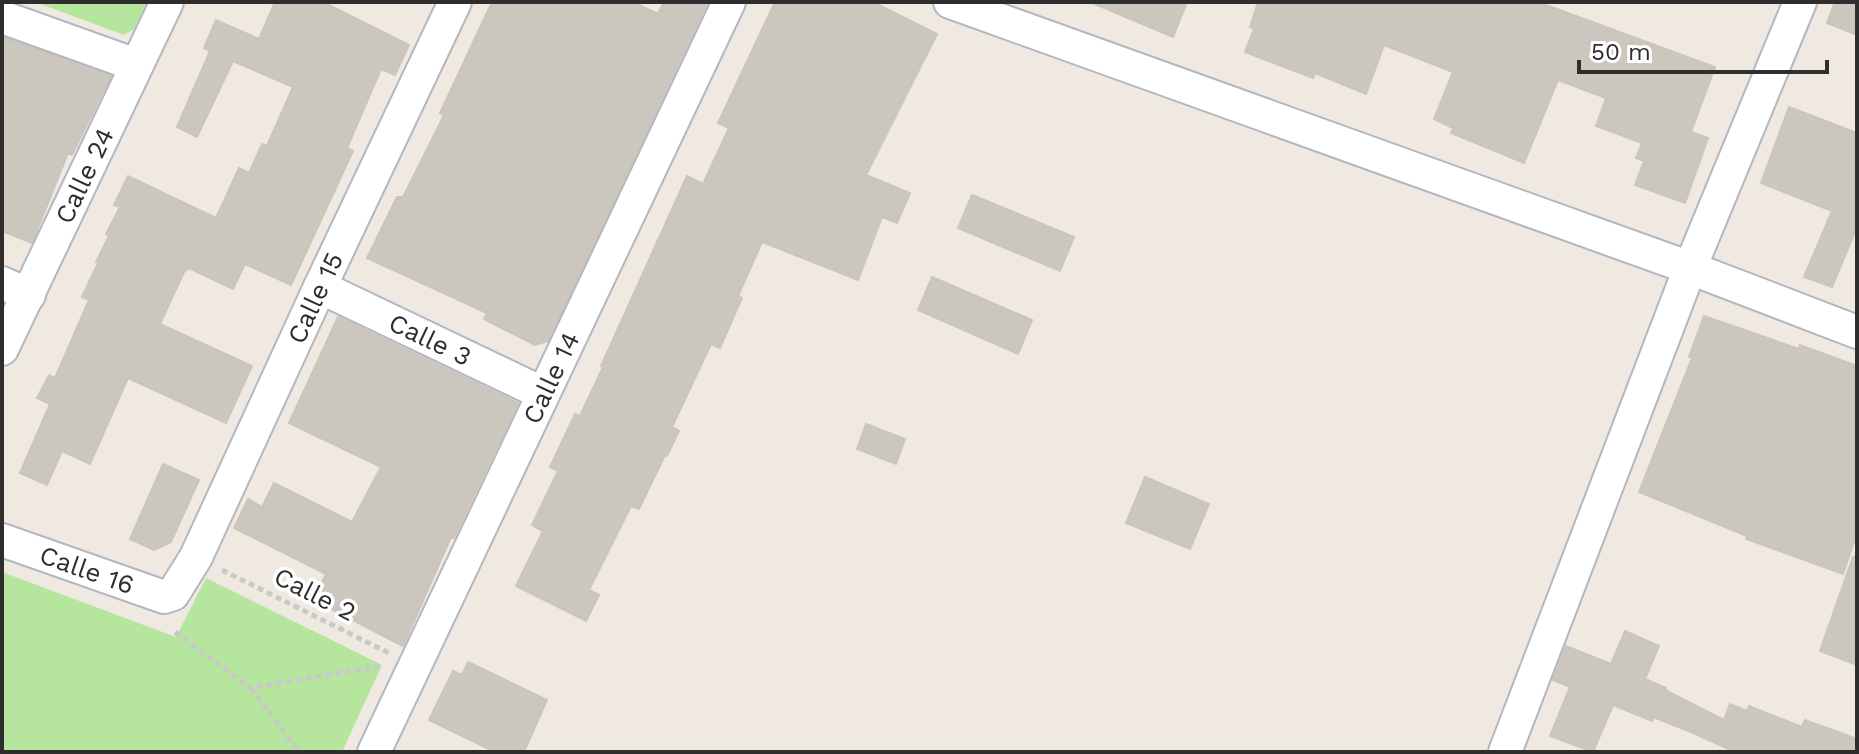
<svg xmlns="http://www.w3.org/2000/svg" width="1859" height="754" viewBox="0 0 1859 754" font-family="'Work Sans',sans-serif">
<rect width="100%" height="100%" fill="#efe9e1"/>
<path fill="#b6e59e" d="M35 2H147L134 29 124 35Z
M2 572 176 637 206 578 382 665 342 752H2Z"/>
<path fill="#cbc7bf" stroke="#cbc5ba" stroke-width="2" d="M275 2H323L409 45 395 75 381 69 347 148 353 151 291 285 245 264 233 289 189 268 184 272 160 324 252 366 226 423 128 378 90 464 62 451 47 485 20 473 50 404 37 398 49 375 55 378 89 300 82 297 98 263 96 262 109 236 106 234 120 207 114 205 128 176 216 218 239 168 249 173 262 144 267 146 293 87 233 61 197 137 177 127 210 51 204 48 216 20 259 39Z
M492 2H633L658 14 664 2H708L548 341 535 345 484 319 487 313 367 258 397 197H403L444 115 440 113Z
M775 2H873L937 34 866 175 910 193 897 223 882 217 858 280 762 242 738 296 742 298 720 348 711 344 672 427 679 431 667 456 665 455 639 509 631 506 589 590 599 595 586 621 516 586 543 531 532 525 558 471 550 467 575 414 580 416 603 367 601 366 687 176 703 184 729 128 718 123Z
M1090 2H1187L1173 37Z
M1258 2H1538L1715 67 1691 132 1708 138 1685 203 1635 185 1644 161 1636 158 1642 143 1596 126 1606 98 1558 80 1524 163 1451 133 1453 128 1434 119 1453 72 1384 45 1366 94 1315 73 1313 78 1245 52 1254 29 1250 27Z
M1835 2H1857V35L1827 23Z
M2 37 111 76 72 155 68 153 32 243 2 231Z
M1789 107 1857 133V227L1832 287 1804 277 1832 211 1761 183Z
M972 195 1074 237 1060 271 958 228Z
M932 277 1032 320 1018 354 918 310Z
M1704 316 1799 349 1800 345 1857 366V533L1843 574 1746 539 1747 536 1639 492 1692 358 1689 357Z
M338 317 518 403 454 538 451 537 403 646 314 600 326 574 234 528 248 499 262 507 274 483 352 522 381 467 289 423Z
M866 424 905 439 896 464 857 449Z
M163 464 199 480 171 542 154 550 130 539Z
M1145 477 1209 504 1190 549 1126 523Z
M1853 557H1857V665L1820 651Z
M1625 631 1659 646 1645 679 1666 688 1665 690 1724 720 1730 704 1747 711 1749 706 1802 727 1805 720 1857 739V752H1735L1691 732 1653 717 1652 721 1613 705 1593 752 1550 736 1570 687 1553 680 1566 646 1611 664Z
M468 662 547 700 524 752H495L429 720 453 671 462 675Z"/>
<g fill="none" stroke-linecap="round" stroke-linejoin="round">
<g stroke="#b4b7c1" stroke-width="36">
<g id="minor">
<path d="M950 2 1690 268 1857 332"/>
<path d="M2 17 136 65"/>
<path d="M2 283 29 295"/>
<path id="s1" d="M320 287 542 393"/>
<path id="s2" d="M2 349 167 2"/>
<path id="s3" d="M2 540 164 597 173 594 196 557 320 287 455 2"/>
<path id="s4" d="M374 752 729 2"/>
<path d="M1505 752 1690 268 1800 2"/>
</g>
</g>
<path stroke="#c9c9c9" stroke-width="5" stroke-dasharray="6 4" stroke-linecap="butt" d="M222 570 389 653
M175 632 251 688 379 666
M251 688 299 752"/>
<use href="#minor" stroke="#fff" stroke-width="32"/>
</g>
<g text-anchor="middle" stroke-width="7" stroke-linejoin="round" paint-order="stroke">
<g font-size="26" fill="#2e2e2e" stroke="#fff">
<text dy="9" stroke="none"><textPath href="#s2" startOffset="192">Calle 24</textPath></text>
<text dy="9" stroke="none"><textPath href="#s3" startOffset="510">Calle 15</textPath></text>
<text dy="9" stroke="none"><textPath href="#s1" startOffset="122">Calle 3</textPath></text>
<text dy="9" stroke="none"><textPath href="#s4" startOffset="414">Calle 14</textPath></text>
<text dy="9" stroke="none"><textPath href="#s3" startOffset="90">Calle 16</textPath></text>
<text transform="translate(315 594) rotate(27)" y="9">Calle 2</text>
</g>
</g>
<rect width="1859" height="754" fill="none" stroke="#2e2e2e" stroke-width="8"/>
<path d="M1579 60v12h248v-12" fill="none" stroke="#2e2e2e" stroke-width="4"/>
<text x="1591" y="60" font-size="24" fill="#2e2e2e" stroke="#ffffff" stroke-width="6" paint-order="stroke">50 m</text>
</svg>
